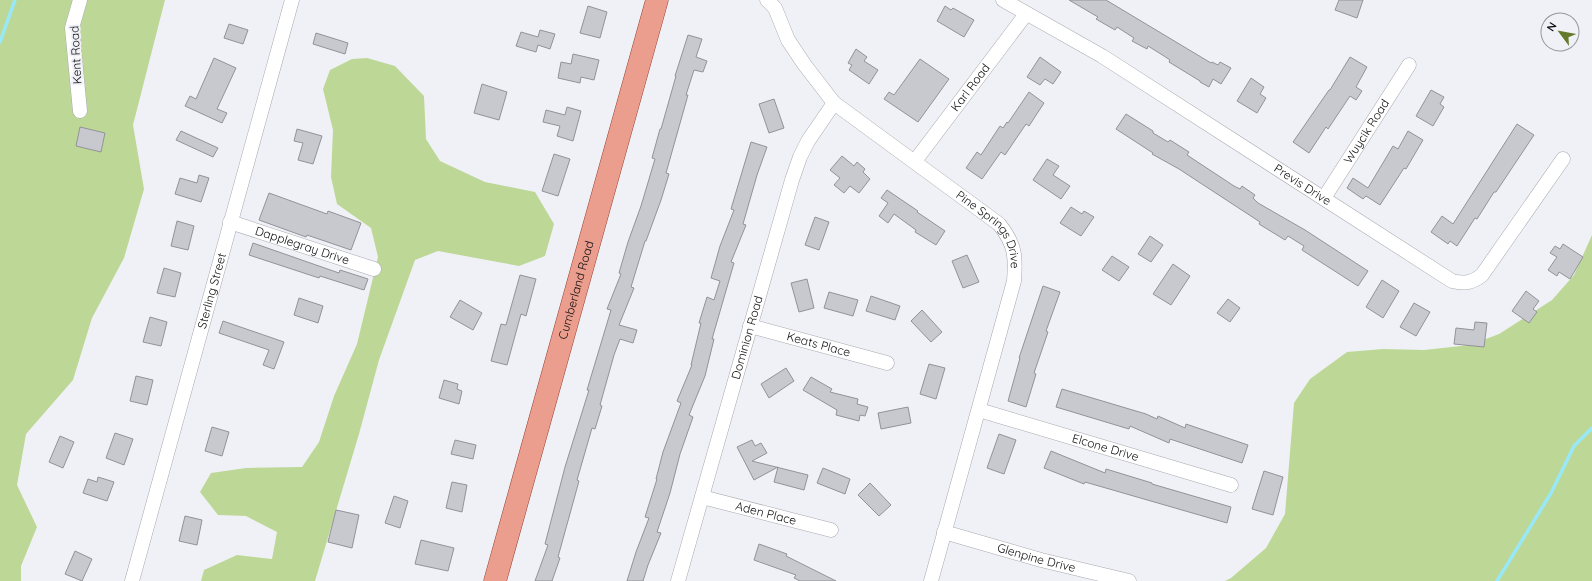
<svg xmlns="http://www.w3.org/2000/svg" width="1592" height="581" viewBox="0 0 1592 581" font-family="Quicksand,sans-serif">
<rect width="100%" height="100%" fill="#f0f1f7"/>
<path fill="#bdd896" d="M0 0H165L133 125 144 189 124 258 92 318 73 380 26 434 17 485 37 527 21 566V581H0Z
M367 58 395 66 424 96 426 139 440 161 485 182 535 192 554 224 545 256 519 266 438 251 415 260 379 360 359 434 315 581H201L204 570 237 555 272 559 277 532 246 516 218 515 200 492 211 473 246 468 302 467 319 442 334 396 357 344 378 257 371 228 337 204 331 177 333 130 323 89 330 70 352 59Z
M1592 235V581H1225L1231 578 1266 548 1285 514 1294 403 1310 379 1347 352 1383 349 1424 350 1470 345 1499 334 1552 300 1574 275Z"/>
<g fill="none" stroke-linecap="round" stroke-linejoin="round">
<path stroke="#98e8f8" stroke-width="3.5" d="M0 42 15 0
M1497 581 1551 493 1574 446 1592 428"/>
</g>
<path fill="#c8c9ce" stroke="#929398" d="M1069 0H1106L1211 63 1212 62 1218 65 1220 62 1231 68 1221 84 1213 79 1209 87 1200 82V81L1169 62 1170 60 1164 56 1148 46 1147 49 1132 41 1134 38 1117 27 1115 30 1096 19 1098 17Z
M1339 0H1363L1357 18 1335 10Z
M588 6 607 12 600 38 580 33Z
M945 6 951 10 953 8 974 20 964 37 937 21Z
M229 24 248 30 243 44 224 38Z
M540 30 555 34 550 49 538 45 536 52 516 46 521 32 538 37Z
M316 33 348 43 345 54 313 44Z
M688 35 702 39 696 57 707 61 703 72 694 70 686 95H688L666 173 669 174 661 200 646 241H645L631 287 634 288 619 325 637 330 633 343 620 339 614 355 600 405 602 406 595 429 592 428 577 480 579 481 558 557 560 558 552 581H535L548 545 545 544 565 467 589 390H587L611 310 607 309 621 274 619 273 628 242 641 206 655 159 652 158 660 129H661L676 76H675Z
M856 49 867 57 864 61 878 70 869 84 849 70 852 65 848 63Z
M573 54 599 60 594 80 581 77 580 83 558 78 561 62 571 64Z
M1040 57 1061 72 1053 84 1045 79 1040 85 1027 77Z
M1350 57 1367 67 1356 87 1362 91 1356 100 1350 96 1328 129 1326 127 1309 153 1293 142 1329 90H1330Z
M214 58 236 68 217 109 227 113 222 123 185 106 190 96 196 99Z
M920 59 949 79 918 122 884 99 889 92 894 95Z
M1251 78 1264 87 1260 94 1266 98 1257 113 1237 101Z
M482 84 507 92 499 120 474 113Z
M1431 90 1444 97 1440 104 1444 107 1433 126 1416 116Z
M1029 92 1044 103 1029 126 1026 124 1005 155 1001 152 982 179 966 168 977 152 981 155 1000 126 1003 128 1007 122 1008 123Z
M774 99 784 128 769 133 759 104Z
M567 107 581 111 573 141 557 136 560 126 543 122 546 110 565 115Z
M1126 114 1153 131V133L1168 142 1170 140 1189 152 1187 155 1234 186 1240 189 1242 186 1255 195 1253 198 1258 203 1305 230 1368 271 1358 286 1302 250 1304 246 1288 236 1285 240 1259 224 1260 222 1179 169 1152 154 1153 153 1116 129Z
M1517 124 1534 135 1496 192H1494L1477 219 1475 218 1457 246 1450 241 1448 244 1431 232 1442 216 1453 224Z
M80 127 105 133 101 152 76 146Z
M297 129 322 136 313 164 298 160 303 143 294 141Z
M181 131 218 148 213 157 176 140Z
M1408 131 1423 140 1406 169 1404 168 1380 205 1366 196 1363 199 1347 188 1353 178 1368 188 1393 146 1398 149Z
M751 142 767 147 757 175 743 224 746 225 731 262 734 263 712 339H714L705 376 689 415 693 417 680 454 670 493 657 532 661 533 648 565 643 581H627L636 552 649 518 645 517 657 479H656L663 452 681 403 677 401 692 365H691L701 323H699L707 297 714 300 720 281 711 278 720 246 734 210 731 209Z
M554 154 570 159 558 196 542 191Z
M842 156 854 166 857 162 865 169 863 172 870 179 859 193 850 186 844 193 834 185 840 178 830 170Z
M1047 159 1059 166 1053 175 1070 186 1061 199 1033 180Z
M199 175 209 178 201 202 175 194 180 178 197 183Z
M887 190 918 211 917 212 945 231 936 245 915 232 916 230 894 214 888 223 879 216 888 203 881 198Z
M269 193 327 214 328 211 361 223 351 250 307 235 306 237 259 220Z
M1071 207 1082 214 1084 211 1094 217 1081 236 1060 223Z
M815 217 829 222 819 250 805 245Z
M177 221 194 226 188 250 171 246Z
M1150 236 1163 245 1151 262 1138 254Z
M253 243 339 273 340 270 368 279 364 290 320 276 319 278 249 255Z
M1563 244 1583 257 1570 279 1559 272 1557 276 1548 270 1557 257 1550 253 1555 246 1560 249Z
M967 255 979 282 963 288 952 261Z
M1112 256 1129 267 1119 281 1102 270Z
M1173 264 1190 276 1171 305 1153 294Z
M164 268 181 273 175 297 157 293Z
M520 275 536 279 526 316 521 314 507 365 491 361 501 324 506 325Z
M807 279 814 308 799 312 791 283Z
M1382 280 1399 291 1383 318 1366 307Z
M1043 286 1060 292 1046 331 1048 332 1034 373 1036 374 1026 407 1008 401 1020 358H1019Z
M1526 291 1539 301 1533 309 1537 312 1529 323 1512 311Z
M829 292 858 300 853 316 824 308Z
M871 296 900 306 895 320 866 311Z
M299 298 323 306 318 323 294 315Z
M1228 299 1240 308 1230 322 1217 313Z
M460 300 482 313 473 330 450 317Z
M1414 303 1430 312 1416 336 1400 327Z
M922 310 942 332 931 342 911 321Z
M150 317 167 322 161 346 143 342Z
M223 321 284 342 274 369 263 365 269 350 219 333Z
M1475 322 1487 323 1484 347 1454 344 1456 328 1474 330Z
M929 364 945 368 936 399 920 394Z
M786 368 794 381 769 398 761 384Z
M136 376 153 380 147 405 130 401Z
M811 377 832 389 830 392 858 399 857 404 868 407 865 416 860 415 859 421 836 415 837 410 803 390Z
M444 380 458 384 457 389 462 391 459 404 439 398Z
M1062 389 1146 414 1157 419 1158 416 1185 428 1186 424 1248 445 1242 463 1170 439 1169 443 1130 426 1129 429 1056 407Z
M908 407 911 423 881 429 878 413Z
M212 427 229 432 222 456 205 451Z
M115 433 133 439 124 465 106 458Z
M999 434 1016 440 1004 474 987 468Z
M60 436 74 442 63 468 49 462Z
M455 440 476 445 473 459 451 454Z
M752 440 755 446 761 443 767 453 752 461 808 475 804 490 774 482 778 467 754 480 737 447Z
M1051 451 1105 473 1106 469 1152 483V484L1231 507 1227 523 1085 482 1084 484 1044 468Z
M823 468 850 479 845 494 817 483Z
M1264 471 1283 477 1273 515 1252 509Z
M98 477 114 482 107 501 83 493 88 479 97 482Z
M452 482 467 485 462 512 446 508Z
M870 483 891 505 879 516 858 495Z
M394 496 408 501 400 528 385 523Z
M336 510 359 515 352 548 328 542Z
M185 516 202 520 197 545 179 541Z
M421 540 454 548 448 571 415 564Z
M759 544 787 554 786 556 836 581H800L794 578 796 575 754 560Z
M75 551 92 559 82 581 65 574Z"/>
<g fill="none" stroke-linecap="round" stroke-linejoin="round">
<g stroke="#a8a9ae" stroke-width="15">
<g id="street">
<path id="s1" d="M767 0 775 8 788 40 804 64 834 103 999 224C1015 244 1016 256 1014 281L931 581"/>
<path id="s2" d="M1003 0 1102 56 1452 281C1464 284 1472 283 1482 275L1563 159"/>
<path d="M80 111 72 28 80 0"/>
<path id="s3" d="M915 161 1026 14"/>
<path id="s4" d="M1324 198 1409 65"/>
<path id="s5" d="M230 222 374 269"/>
<path id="s6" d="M750 326 887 363"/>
<path id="s7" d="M979 410 1231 485"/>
<path id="s8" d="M702 497 831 530"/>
<path id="s9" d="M944 532 1041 560 1129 581"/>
<path id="s10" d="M132 581 292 0"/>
<path id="s11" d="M678 581 792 180 800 157 808 141 834 103"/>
</g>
</g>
<g stroke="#964131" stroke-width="23">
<g id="primary">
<path id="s12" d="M495 581 657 0"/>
</g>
</g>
<use href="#street" stroke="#fff" stroke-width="14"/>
<use href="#primary" stroke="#ec9e8e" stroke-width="22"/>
</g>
<g text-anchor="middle" stroke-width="4" stroke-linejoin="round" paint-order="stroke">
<g font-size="12" fill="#0d0d0f" stroke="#f0f1f7">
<text transform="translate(76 55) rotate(-93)" y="4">Kent Road</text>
<text dy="4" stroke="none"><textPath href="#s3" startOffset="92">Karl Road</textPath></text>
<text dy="4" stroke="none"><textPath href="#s4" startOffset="79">Wuycik Road</textPath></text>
<text dy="4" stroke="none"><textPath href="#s2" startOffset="352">Previs Drive</textPath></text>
<text dy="4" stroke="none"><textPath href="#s1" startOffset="327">Pine Springs Drive</textPath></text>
<text dy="4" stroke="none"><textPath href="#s5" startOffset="76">Dapplegray Drive</textPath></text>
<text dy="4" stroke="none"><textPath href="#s10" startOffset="301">Sterling Street</textPath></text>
<text dy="4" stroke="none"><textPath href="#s12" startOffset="302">Cumberland Road</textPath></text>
<text dy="4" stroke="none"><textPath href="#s11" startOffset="253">Dominion Road</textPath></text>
<text dy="4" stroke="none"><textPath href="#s6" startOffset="71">Keats Place</textPath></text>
<text dy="4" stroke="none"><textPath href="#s7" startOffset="132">Elcone Drive</textPath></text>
<text dy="4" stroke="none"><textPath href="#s8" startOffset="66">Aden Place</textPath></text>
<text dy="4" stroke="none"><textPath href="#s9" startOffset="96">Glenpine Drive</textPath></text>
</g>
</g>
<g transform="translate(1560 32) rotate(302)"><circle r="19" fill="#f0f1f7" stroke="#95969a"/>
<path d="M0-3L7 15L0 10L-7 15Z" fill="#637a2c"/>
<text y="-6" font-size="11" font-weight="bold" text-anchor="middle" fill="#0d0d0f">N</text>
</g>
</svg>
